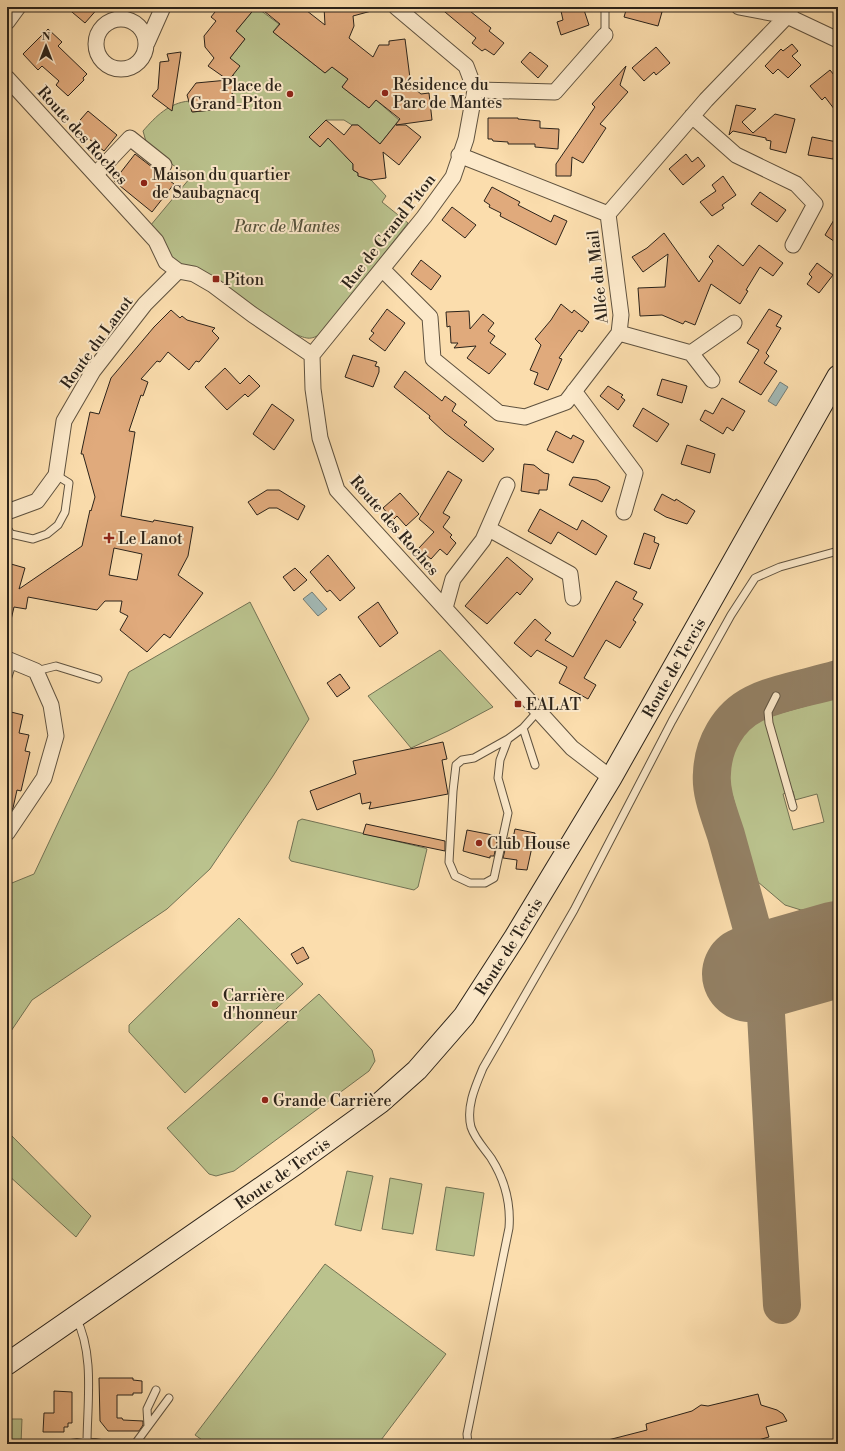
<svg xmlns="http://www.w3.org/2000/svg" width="845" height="1451" viewBox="0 0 845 1451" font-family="'Libre Bodoni',serif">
<rect width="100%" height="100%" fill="#fbddad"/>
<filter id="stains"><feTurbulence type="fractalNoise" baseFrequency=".005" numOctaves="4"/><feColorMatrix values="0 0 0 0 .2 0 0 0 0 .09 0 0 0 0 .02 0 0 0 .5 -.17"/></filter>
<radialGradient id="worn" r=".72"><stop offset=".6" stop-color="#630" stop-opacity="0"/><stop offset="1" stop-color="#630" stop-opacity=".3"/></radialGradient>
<path fill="#bac28d" stroke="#727254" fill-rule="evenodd" d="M256 7 279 24 273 32 325 73 332 67 348 79 342 87 369 108 376 100 399 120 380 144 358 125H352L344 120H326L309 137 320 147 328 138 345 153V156L353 164V170L358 173V176L371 180 386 196 382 202 408 223 323 332C310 342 306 338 292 333L196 267 175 264 150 226 190 178 147 145 143 131C156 116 169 103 189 101L193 112 221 109V104L233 102 232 93 235 83 230 58 245 39 236 31Z
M250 602 309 719 273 776 210 869 167 909 32 1000 7 1037V885L34 874 129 672Z
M440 650 493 707 448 731 411 748 368 696Z
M838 697V904L818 909 801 910 785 905 758 882 752 866 725 769 730 753 737 738 759 719ZM793 791 795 800 817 794 824 822 793 830 783 794Z
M302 819 425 848 427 849 418 887 414 890 291 861 289 858 298 821Z
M239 918 303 984 185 1093 129 1032V1025Z
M319 994 372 1050 375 1061 369 1071 234 1171 216 1176 209 1174 167 1128Z
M7 1131 91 1216 76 1237 7 1174Z
M347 1171 373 1176 361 1231 335 1225Z
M390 1178 422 1184 413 1234 382 1229Z
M446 1187 484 1193 474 1256 436 1250Z
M325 1264 446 1354 378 1444H208L195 1435Z
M7 1419H22L21 1444H7Z"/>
<path fill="#a3b9b5" stroke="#737d77" d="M780 382 788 387 776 406 768 401Z
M312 592 327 609 318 616 303 599Z"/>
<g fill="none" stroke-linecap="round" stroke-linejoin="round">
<path stroke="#938064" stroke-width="38" d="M823 950C798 957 771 973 756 943 746 907 736 871 726 835 720 816 710 793 712 773 713 745 728 717 754 704 778 692 812 687 838 679
M766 1014 782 1305"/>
<path stroke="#938064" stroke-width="96" d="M750 974 838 949"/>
</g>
<path fill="#e0aa7c" stroke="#2b231a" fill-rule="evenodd" d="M66 7H99L85 23Z
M219 7H256L236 31 245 39 230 58 240 66 229 80 235 83 236 89 232 93 234 102 221 104V109L192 112 187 95 196 83 228 80 208 66 214 58 205 47 204 36 216 21 211 17Z
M259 7H302L325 25 324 7H375V10L353 16 354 26 349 38 373 57 379 45H389V41L405 39 411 86 421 94 429 93 432 120 396 125H406L421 137 399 165 383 152 386 178 371 180 358 176V173L353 170V164L328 138 320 147 309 137 326 120 344 135 352 125H358L380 144 400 119 376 100 369 108 342 87 348 79 332 67 325 73 273 32 280 24Z
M439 7H465L491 28 489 31 504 43 494 55 485 49 482 51 472 43 476 38Z
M572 7H583L589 25 561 35 557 22 563 20 561 11Z
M627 7H643L662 12 658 26 624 17Z
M48 29 62 42 58 46 87 74 83 78 84 80 68 96 56 85 59 81 42 66 38 70 23 54Z
M792 44 798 51 792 56 801 65 788 78 778 69 773 74 765 66 781 49 783 51Z
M656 47 670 63 656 75 654 72 644 81 632 68Z
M181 52 180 59 172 111 152 96 158 89 160 62 169 61 167 54Z
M530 52 548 66 538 78 521 62Z
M626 66 620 85 628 92 600 124 606 128 583 163 572 157 571 176H556V164L595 107 592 104Z
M830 70 838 80V114L825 97 822 100 810 86Z
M736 105 756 109 742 122 753 133 775 114 795 119 786 153 770 149 771 141 766 140V138L733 131 729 135Z
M88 111 117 135 104 151 74 127Z
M488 118H518V119L540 121V128L559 129 558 149 535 147V144H508V142L493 141 492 139H488Z
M812 137 837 142 833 159 808 155Z
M135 154 174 184 152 212 114 181Z
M686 154 692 162 698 157 705 166 683 185 669 169Z
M723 176 736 195 722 205 724 208 712 216 700 202 716 191 712 185Z
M492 187 520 202 518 205 551 222 554 215 567 221 556 245 500 216 501 213 489 207 490 205 484 201Z
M760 192 786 210 777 222 751 204Z
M452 207 476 225 465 238 442 220Z
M838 213V244L825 235Z
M664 233 699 282 713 261 709 257 718 245 743 266 759 245 783 263 773 276 760 267 746 290 748 291 740 304 711 284 695 325 685 321 683 324 662 315 640 316 638 288 665 287 668 254 643 272 632 257 647 248Z
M421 260 441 276 431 290 411 274Z
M817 263 833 275 819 293 807 284 812 277 809 274Z
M561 304 572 313 574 310 589 322 582 332 579 330 559 358 562 359 548 390 534 384 538 373 530 370 541 345 535 339 551 320Z
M387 309 405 323 385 351 369 339 374 333 371 331Z
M769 309 782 316 776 326 781 328 766 353 769 356 764 363 777 371 761 395 739 382 759 350 747 343Z
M171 310 180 318 182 316 187 320 215 328 212 331 219 338 199 362 196 361 189 370 168 352 160 362 157 361 141 379 148 382 143 396 141 395 129 431 135 432 121 516 153 522 154 520 193 527 188 556 178 575 203 593 170 638 164 634 147 652 120 630 128 616 120 612 122 601H105L97 610 28 597 26 609 14 607 11 620H7V571H9L11 564 25 568 19 589 82 546 90 510 91 511 95 497 83 454H81L90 412 99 414 111 378 154 327ZM114 548 142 554 137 580 109 575Z
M469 311 470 329 483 314 494 323 488 331 495 336 490 343 506 354 489 374 467 358 476 346 454 348 458 343H451L450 326 447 327 446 312Z
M353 355 377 362 375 366 379 367V372L373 387 345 377Z
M225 368 240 384 249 375 260 386 248 397 245 394 227 410 205 387Z
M405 371 442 401 445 396 456 404 452 411 467 422 464 425 494 449 483 462 445 433 429 418 430 416 394 387Z
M662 379 687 386 682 403 657 395Z
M608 386 623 395 621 397 625 400 618 410 600 396Z
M722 398 745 411 733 431 727 427 723 434 700 420 705 410 713 414Z
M272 404 294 420 274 450 253 434Z
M643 408 669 424 657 442 633 426Z
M556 431 571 439 573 435 584 441 573 463 547 450Z
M687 445 715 454 710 473 681 464Z
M524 464 534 465 544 473 549 474 547 490H539V494L521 491Z
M448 471 462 480 443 513 450 517 443 527 452 535 450 537 456 543 447 555 440 549 431 559 418 549 434 532 419 519Z
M573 477 597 480 610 487 602 502 569 485Z
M267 490H279L305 506 298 520 277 508H269L257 515 248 502Z
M400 493 419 514 406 526 397 516 393 520 383 508Z
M662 494 675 501 676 499 695 511 687 524 666 517 654 510Z
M540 509 577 530 582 520 607 536 596 555 558 532 551 544 528 531Z
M644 533 655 537 654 542 659 544 650 569 634 564Z
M328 555 355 588 340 601 330 590 327 592 310 572Z
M507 557 533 579 520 595 517 592 487 624 465 606Z
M295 568 307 580 294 591 283 577Z
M616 581 637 592 633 599 643 604 633 620 636 622 620 648 606 640 596 657 584 678 596 685 588 699 559 683 567 667 537 650 531 657 514 643 535 619 551 633 545 640 573 657Z
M378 602 398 633 380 647 358 617Z
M340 674 350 688 337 697 327 683Z
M7 711 23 715 19 733 29 735 25 751 30 752 21 791 17 790 13 808 10 813 7 812Z
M443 742 447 759 442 760 448 794 369 809 371 802 362 804 360 793 317 810 310 791 356 774 353 761Z
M366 824 445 841V851L363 834Z
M515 829 535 833 527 870 516 869 517 860 503 858 508 838H513Z
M467 830 498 836 494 856H490V858L463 851Z
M303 947 309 958 297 964 291 954Z
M99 1378H133V1380L142 1381V1393H133V1395H117V1418H122L123 1420 143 1421V1425L139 1431H108L100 1421Z
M54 1391 72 1392V1423H68V1427H64V1432H43L44 1413H54Z
M758 1394 761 1405 777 1410 783 1414 787 1421 766 1427 769 1437 744 1444H608V1440L647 1430 646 1424 692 1411 701 1405 708 1406Z"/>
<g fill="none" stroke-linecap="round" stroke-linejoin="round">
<g stroke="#5f523f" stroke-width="9">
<path id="lane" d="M605 7V35
M7 528 11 534 33 539 47 534 58 525 65 512 69 483 56 475
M36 671 56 666 98 679
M7 680 13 661
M776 696 768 712 769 723 793 807
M508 739 474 758 462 760 456 765 453 791 449 862 455 876 470 883H485L494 878 508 813 498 778 500 760 508 739 523 728
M535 765 523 728 539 710
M76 1318C95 1354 87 1405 87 1444
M148 1426 147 1409 156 1390
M68 1444 87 1441 103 1444
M135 1444 169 1398
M468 1444 467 1434 509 1228C511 1202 505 1180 491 1158 484 1148 475 1139 471 1127 466 1107 475 1087 483 1068L574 910 672 721 731 615 755 578 780 567 838 551"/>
</g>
<g stroke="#5f523f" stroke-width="17">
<path id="street" d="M739 7 787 16 838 40
M96 44a25 25 0 1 1 50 0a25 25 0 1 1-50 0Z
M7 22 18 7
M147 43 163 7
M7 78 156 241 166 262 178 271 194 274 213 285 253 315 312 355
M475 90 555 92 605 35
M692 116 736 155 796 184 815 204 793 245
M459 155 608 214
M96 174 130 138 164 165
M382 269 430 317 433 359 499 413 525 417 566 402 619 333 621 315 608 214 706 100 787 16 792 7
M619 333 691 353 712 380
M691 353 734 323
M312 355 313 389 320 438 337 490 572 748 611 778
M312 355 424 217 453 177 466 139 475 90 466 66 396 7
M574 391 635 473 624 512
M7 512 37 501 56 475 64 421 93 371 145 304 178 271
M489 529 570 574 573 598
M445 608 453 579 483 540 507 485
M7 659 36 671 51 705 56 736 44 778 7 833"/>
</g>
<g stroke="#2b231a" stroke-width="23">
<g id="secondary">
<path id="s1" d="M7 1364 294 1165 381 1102 417 1070 464 1016 515 937 611 778 838 376"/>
</g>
</g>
<use href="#lane" stroke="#fce9ca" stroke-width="7"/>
<use href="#street" stroke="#fce9ca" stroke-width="15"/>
<use href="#secondary" stroke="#fce9ca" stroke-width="21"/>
</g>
<g fill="#8f2418" stroke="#fce9ca" stroke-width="1.5">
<circle cx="385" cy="93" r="4"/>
<circle cx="290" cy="94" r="4"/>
<circle cx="144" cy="183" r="4"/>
<rect x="212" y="275" width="8" height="8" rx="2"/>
<path d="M107 532h4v4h4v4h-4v4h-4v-4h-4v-4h4z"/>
<rect x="514" y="700" width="8" height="8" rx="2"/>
<circle cx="479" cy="843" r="4"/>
<circle cx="215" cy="1004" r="4"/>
<circle cx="265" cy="1100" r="4"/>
</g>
<g text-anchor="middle" stroke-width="4" stroke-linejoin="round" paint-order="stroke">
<g font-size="16" fill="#2b231a" stroke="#fce9ca" text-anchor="start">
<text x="393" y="90">Résidence du<tspan x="393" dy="18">Parc de Mantes</tspan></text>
<text x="282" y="91" text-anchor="end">Place de<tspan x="282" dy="18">Grand-Piton</tspan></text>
<text x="152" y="180">Maison du quartier<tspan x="152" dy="18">de Saubagnacq</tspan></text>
<text x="224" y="285">Piton</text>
<text x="118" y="544">Le Lanot</text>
<text x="526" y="710">EALAT</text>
<text x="487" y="849">Club House</text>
<text x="223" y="1001">Carrière<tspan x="223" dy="18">d'honneur</tspan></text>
<text x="273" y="1106">Grande Carrière</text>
</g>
<g font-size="16" fill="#2b231a" stroke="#fce9ca">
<text transform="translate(83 135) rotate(48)" y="6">Route des Roches</text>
<text transform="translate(388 231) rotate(-52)" y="6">Rue de Grand Piton</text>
<text transform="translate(597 277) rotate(-96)" y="6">Allée du Mail</text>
<text transform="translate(96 342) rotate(-54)" y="6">Route du Lanot</text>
<text transform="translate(395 525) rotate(49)" y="6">Route des Roches</text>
<text dy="6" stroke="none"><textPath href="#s1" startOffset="983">Route de Tercis</textPath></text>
<text dy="6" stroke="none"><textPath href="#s1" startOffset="659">Route de Tercis</textPath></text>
<text dy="6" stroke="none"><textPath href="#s1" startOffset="335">Route de Tercis</textPath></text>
</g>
<g font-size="16" font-style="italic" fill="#56533c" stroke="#fce9ca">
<text x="287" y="232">Parc de Mantes</text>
</g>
</g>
<rect width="845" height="1451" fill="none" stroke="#fbddad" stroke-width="24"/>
<rect x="8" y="8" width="829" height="1435" fill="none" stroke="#2b231a" stroke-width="2"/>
<rect x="12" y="12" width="821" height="1427" fill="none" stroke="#2b231a"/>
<g transform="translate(46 46)" stroke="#fce9ca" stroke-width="3" paint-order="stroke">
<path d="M0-3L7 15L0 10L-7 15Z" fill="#2b231a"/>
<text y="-6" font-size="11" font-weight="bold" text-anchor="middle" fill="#2b231a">N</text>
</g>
<rect width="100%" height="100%" filter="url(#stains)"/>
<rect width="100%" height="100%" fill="url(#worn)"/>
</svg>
